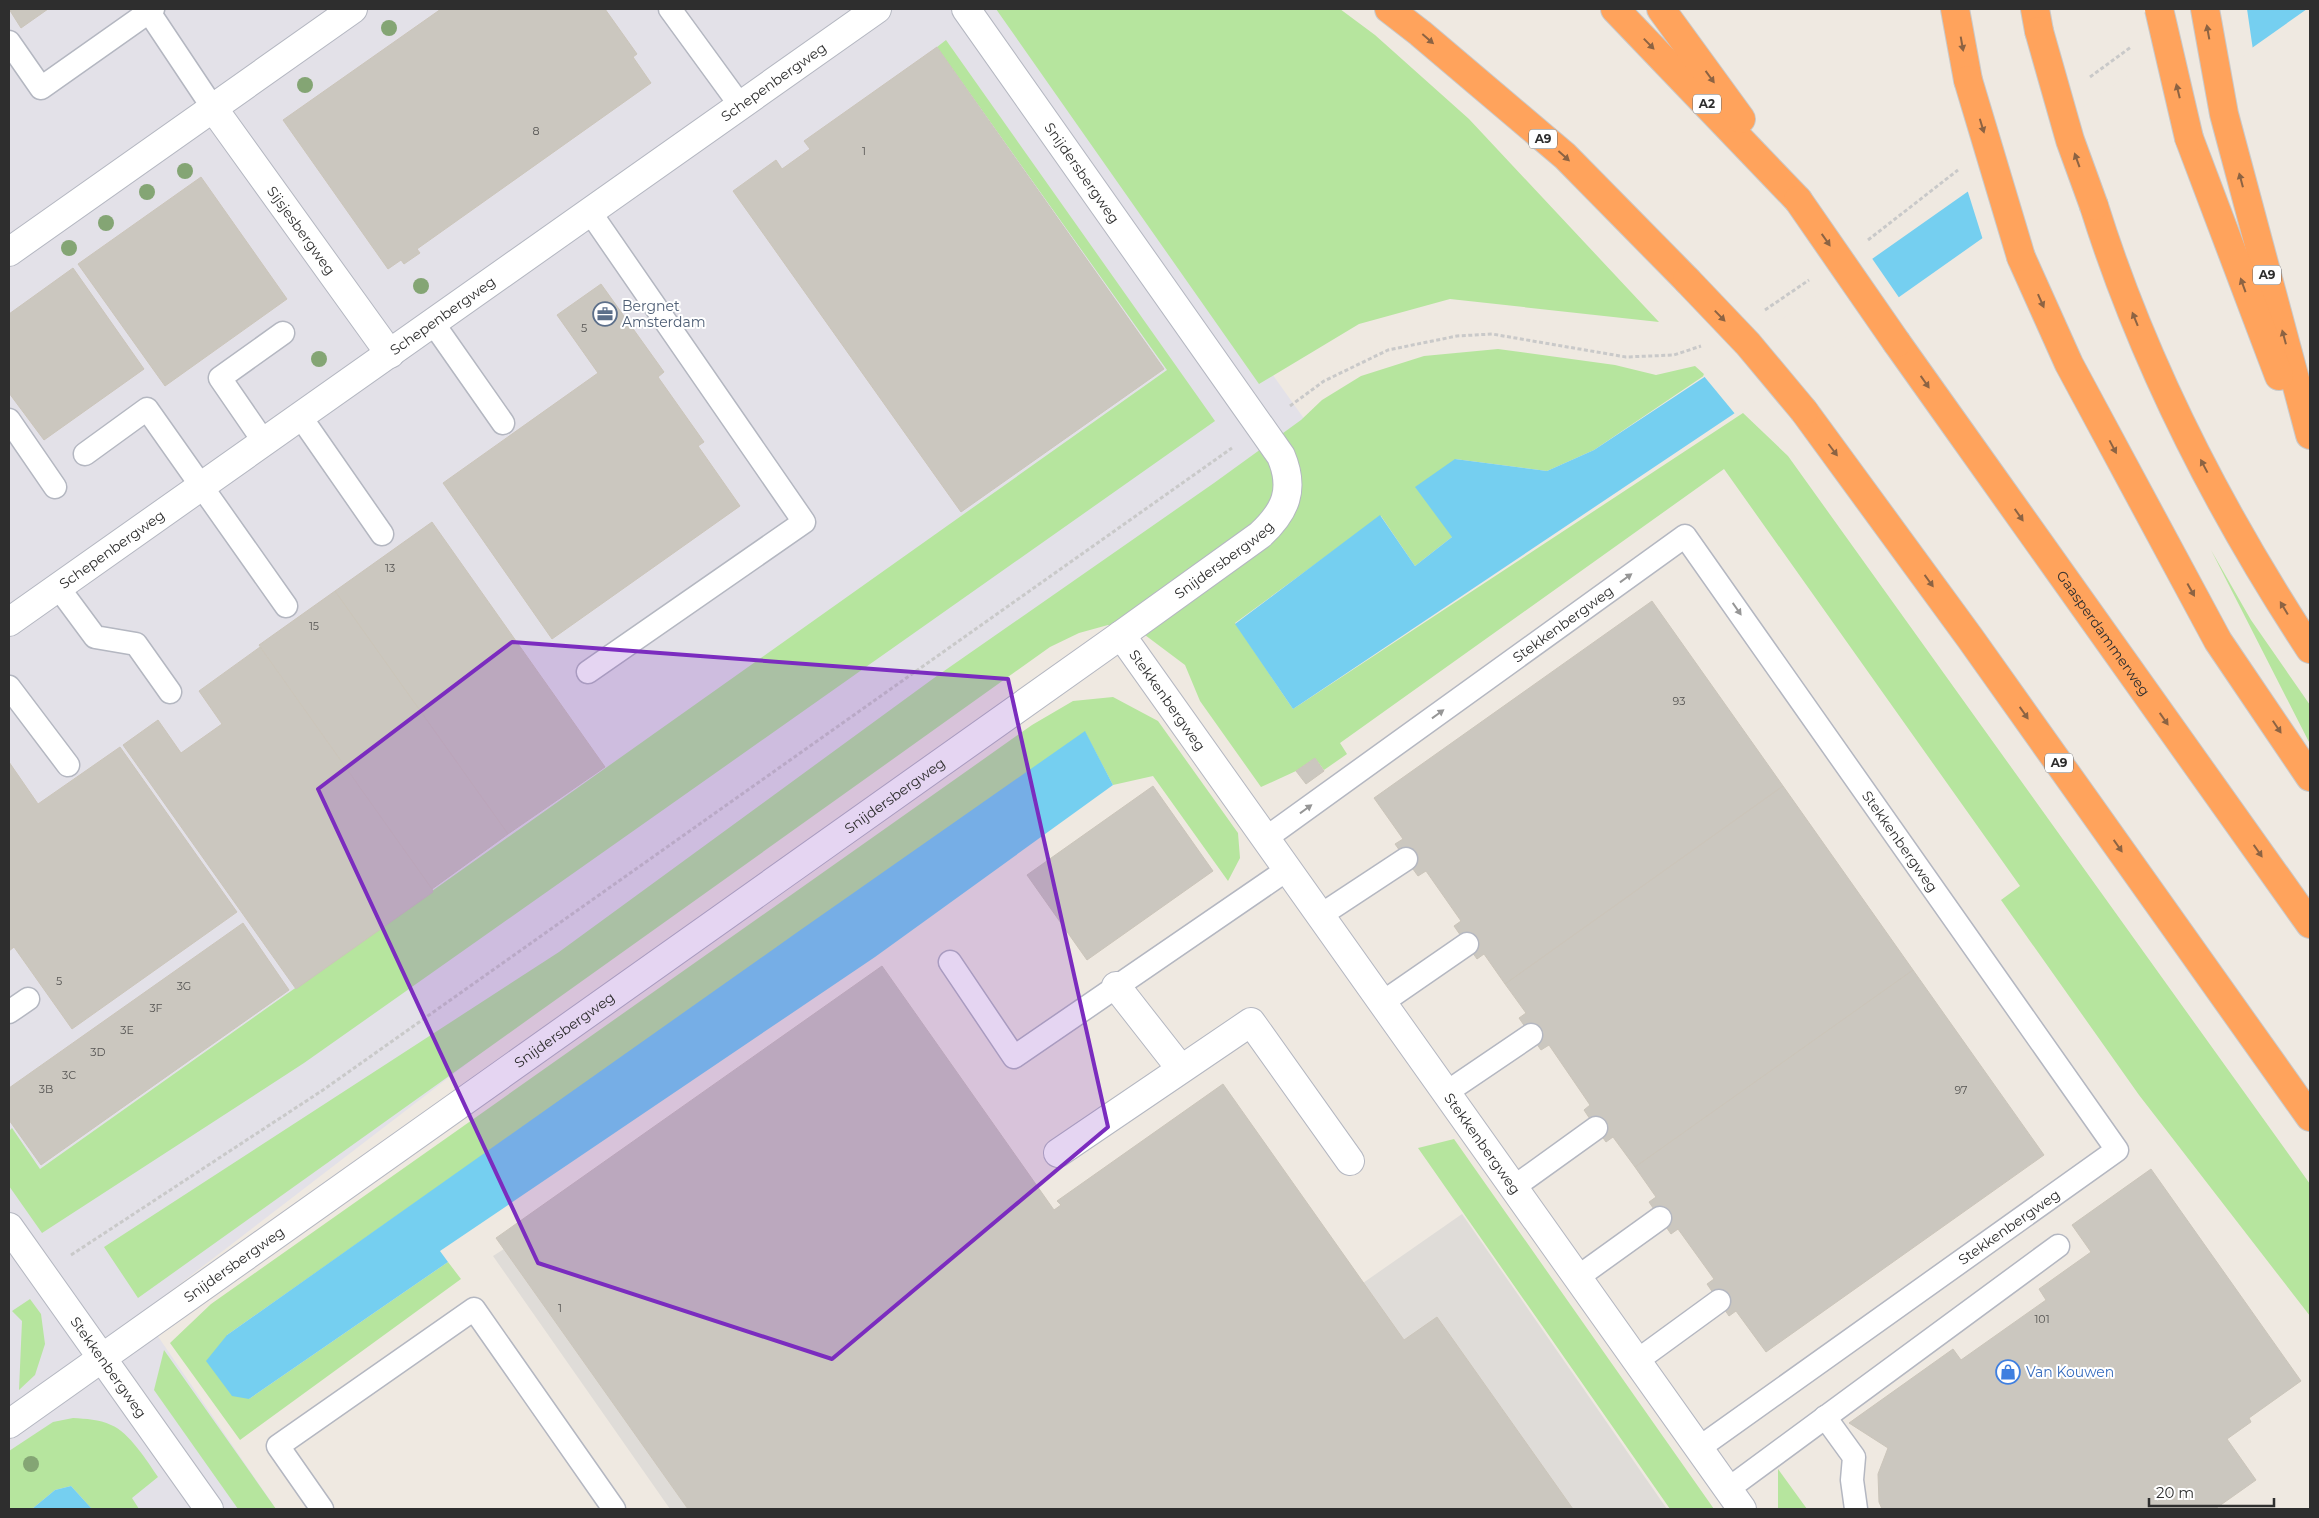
<svg xmlns="http://www.w3.org/2000/svg" width="2319" height="1518" viewBox="0 0 2319 1518" font-family="Montserrat,sans-serif">
<rect width="100%" height="100%" fill="#efe9e1"/>
<path fill="#e3e1e8" d="M9 9H1012L1305 420 142 1313 276 1509H9Z"/>
<path fill="#b6e59e" d="M996 9H1340L1375 35 1469 119 1659 322 1450 299 1359 324 1259 384Z
M946 40 1215 421 304 1063 42 1233 9 1186V1131L12 1128 40 1169 1167 370 937 47Z
M1498 349 1615 365 1656 375 1695 366 1705 375 1594 450 1547 471 1455 459 1452 537 1415 566 1381 516 1235 623 1293 709 1743 413 1788 456 2310 1184V1316L2139 1095 2001 900 2020 886 1724 469 1340 743 1347 754 1324 770 1315 758 1296 771 1261 787 1200 701 1185 665 1141 632 1108 625 1079 633 1050 647 138 1298 104 1247 559 952 934 678 1214 483 1301 420 1322 400 1361 376 1424 356Z
M2211 550 2251 620 2310 705V744Z
M1113 697 1158 721 1238 833 1240 858 1228 881 1153 776 1113 785 1085 732 227 1335 249 1399 448 1262 461 1279 240 1440 170 1343 211 1304 1032 725 1073 701Z
M1454 1139 1714 1509H1670L1418 1148Z
M30 1299 41 1314 45 1344 35 1375 19 1390 22 1321 12 1311Z
M164 1350 276 1509H238L154 1390Z
M73 1418C86 1419 99 1419 111 1425 129 1432 147 1461 158 1477L132 1498 139 1509H92L71 1486 55 1490 32 1509H9V1451L53 1422Z
M1778 1469 1807 1509H1778Z"/>
<path fill="#dfdcd8" d="M1462 1214 1667 1509H1573L1437 1318 1404 1340 1363 1283Z
M504 1249 688 1509H670L493 1256Z"/>
<path fill="#75cff0" d="M2227 9H2307L1732 415 1293 709 1235 624 1380 515 1415 566 1452 537 1415 487 1455 459 1547 471 1594 450 1703 378Z
M1085 731 1113 785 875 957 440 1251 448 1262 249 1399 232 1396 206 1361 227 1335 799 931Z
M71 1486 92 1509H32L55 1490Z"/>
<path fill="#efe9e1" d="M2222 9H2247L2253 50 1983 240 1967 189Z
M1871 257 1900 299 1736 415 1703 375Z"/>
<path fill="#cbc7bf" stroke="#cbc5ba" d="M9 9H48L21 28Z
M441 9H605L637 54 633 57 651 83 417 249 420 253 404 264 401 260 388 269 283 120Z
M937 47 1164 369 961 512 733 191 776 160 782 169 810 149 804 141Z
M201 177 287 299 165 386 78 264Z
M73 268 144 369 44 440 9 393V314Z
M601 284 664 372 658 377 704 442 698 446 740 506 552 639 443 483 598 373 557 315Z
M432 522 605 767 508 834 335 591Z
M335 591 508 834 432 889 259 645Z
M1652 601 1783 786 1505 984 1484 954 1477 959 1454 926 1461 921 1426 871 1418 876 1395 844 1403 839 1374 798Z
M260 647 432 889 433 892 296 989 123 745 158 720 181 753 222 724 199 691Z
M120 747 237 912 72 1029 14 947 9 951V762L38 804Z
M1315 758 1324 771 1306 784 1296 771Z
M1153 786 1213 871 1087 960 1027 875Z
M1783 786 1913 970 1635 1167 1613 1137 1606 1142 1596 1128 1584 1110 1590 1105 1549 1045 1541 1050 1519 1018 1526 1013 1505 984Z
M243 923 289 990 41 1165 9 1120V1088Z
M882 966 1054 1210 1061 1205 1057 1201 1223 1084 1404 1340 1437 1317 1573 1509H688L496 1238Z
M1913 970 2044 1155 1766 1352 1736 1311 1729 1316 1707 1284 1714 1279 1678 1229 1671 1234 1649 1202 1656 1197 1635 1167Z
M2151 1169 2301 1381 2249 1418 2251 1422 2227 1439 2256 1480 2215 1509H1882L1879 1502 1878 1474 1888 1448 1849 1423 1953 1349 1961 1360 2046 1300 2039 1289 2091 1252 2072 1225Z"/>
<g fill="none" stroke-linecap="round" stroke-linejoin="round">
<g stroke="#b4b7c1" stroke-width="25">
<g id="service">
<path d="M670 9 740 105"/>
<path d="M149 12 213 108"/>
<path d="M9 42 41 88 153 9"/>
<path d="M433 323 503 423"/>
<path d="M300 416 382 534"/>
<path d="M9 420 55 487"/>
<path d="M264 442 220 378 283 333"/>
<path d="M85 454 147 409 286 606"/>
<path d="M58 587 95 637 136 644 170 692"/>
<path d="M588 672 804 522 590 212"/>
<path d="M9 687 68 765"/>
<path id="s1" d="M1266 838 1685 536 2117 1150 1699 1448"/>
<path d="M1321 915 1406 859"/>
<path d="M950 962 1014 1057 1288 869"/>
<path d="M1383 1002 1467 944"/>
<path d="M9 1012 28 999"/>
<path d="M1447 1092 1531 1035"/>
<path d="M1514 1187 1596 1128"/>
<path d="M1578 1277 1660 1218"/>
<path d="M1638 1360 1719 1301"/>
<path d="M1825 1417 1854 1457 1852 1480 1856 1509"/>
<path d="M1728 1489 2058 1246"/>
<path d="M322 1509 278 1446 474 1309 614 1509"/>
</g>
</g>
<g stroke="#b4b7c1" stroke-width="30">
<path id="pedestrian" d="M1116 986 1181 1069
M1058 1153 1251 1022 1350 1161"/>
</g>
<g stroke="#b4b7c1" stroke-width="30">
<g id="minor">
<path id="s2" d="M213 108 390 354"/>
<path d="M9 252 353 9"/>
<path id="s3" d="M9 622 877 9"/>
<path id="s4" d="M1121 635 1742 1509"/>
<path id="s5" d="M9 1227 209 1509"/>
<path id="s6" d="M9 1424 1121 635 1260 535C1286 511 1295 489 1281 456L966 9"/>
</g>
</g>
<g stroke="#c9c9c9" stroke-width="30">
<g id="motorway">
<path d="M1389 9 1420 33 1565 156 1687 280"/>
<path d="M1615 9 1798 200"/>
<path d="M1661 9 1741 119"/>
<path d="M1955 9 1968 80"/>
<path d="M2035 9 2039 31"/>
<path d="M2205 9 2224 114 2310 435"/>
<path d="M2189 138 2279 376"/>
<path d="M2094 206C2143 362 2220 512 2310 649"/>
<path d="M2021 257 2069 364 2218 641 2310 777"/>
<path id="s7" d="M1897 343 2310 924"/>
<path d="M1804 411 1970 638 2310 1117"/>
</g>
</g>
<path stroke="#c9c9c9" stroke-width="3" stroke-dasharray="4 2.5" stroke-linecap="butt" d="M2090 77 2131 47
M1868 240 1958 170
M1765 310 1809 280
M1290 406 1324 381 1388 350 1457 336 1492 334 1626 357 1674 355 1701 346
M71 1255 323 1090 1232 448"/>
<use href="#service" stroke="#fff" stroke-width="22"/>
<use href="#pedestrian" stroke="#fff" stroke-width="28"/>
<use href="#minor" stroke="#fff" stroke-width="28"/>
<use href="#motorway" stroke="#ffa35c" stroke-width="28"/>
<g stroke="#c9c9c9" stroke-width="30" stroke-linecap="butt">
<path id="motorway-bridge" d="M2159 9 2189 138
M2039 31 2070 140 2094 206
M1968 80 2021 257
M1798 200 1897 343
M1687 280 1748 344 1804 411"/>
</g>
<use href="#motorway-bridge" stroke="#ffa35c" stroke-width="28"/>
</g>
<g fill="#84a574">
<circle cx="389" cy="28" r="8"/>
<circle cx="305" cy="85" r="8"/>
<circle cx="185" cy="171" r="8"/>
<circle cx="147" cy="192" r="8"/>
<circle cx="106" cy="223" r="8"/>
<circle cx="69" cy="248" r="8"/>
<circle cx="421" cy="286" r="8"/>
<circle cx="319" cy="359" r="8"/>
<circle cx="31" cy="1464" r="8"/>
</g>
<defs><path id="oneway-solid" d="M-6-.8H1V-3.2L6.5 0L1 3.2V.8H-6Z" transform="scale(1.25)"/></defs>
<g fill="#8c6343">
<use href="#oneway-solid" transform="translate(2208 32) rotate(-100)"/>
<use href="#oneway-solid" transform="translate(1428 39) rotate(41)"/>
<use href="#oneway-solid" transform="translate(1649 44) rotate(46)"/>
<use href="#oneway-solid" transform="translate(1962 44) rotate(80)"/>
<use href="#oneway-solid" transform="translate(1710 77) rotate(54)"/>
<use href="#oneway-solid" transform="translate(2178 91) rotate(-104)"/>
<use href="#oneway-solid" transform="translate(1982 126) rotate(73)"/>
<use href="#oneway-solid" transform="translate(1564 156) rotate(42)"/>
<use href="#oneway-solid" transform="translate(2077 160) rotate(-110)"/>
<use href="#oneway-solid" transform="translate(2241 180) rotate(-105)"/>
<use href="#oneway-solid" transform="translate(1826 240) rotate(55)"/>
<use href="#oneway-solid" transform="translate(2243 285) rotate(-110)"/>
<use href="#oneway-solid" transform="translate(2041 301) rotate(66)"/>
<use href="#oneway-solid" transform="translate(1720 316) rotate(46)"/>
<use href="#oneway-solid" transform="translate(2135 319) rotate(-112)"/>
<use href="#oneway-solid" transform="translate(2284 337) rotate(-105)"/>
<use href="#oneway-solid" transform="translate(1925 382) rotate(55)"/>
<use href="#oneway-solid" transform="translate(2113 447) rotate(62)"/>
<use href="#oneway-solid" transform="translate(1833 450) rotate(53)"/>
<use href="#oneway-solid" transform="translate(2204 466) rotate(-118)"/>
<use href="#oneway-solid" transform="translate(2019 515) rotate(55)"/>
<use href="#oneway-solid" transform="translate(1929 581) rotate(54)"/>
<use href="#oneway-solid" transform="translate(2191 590) rotate(61)"/>
<use href="#oneway-solid" transform="translate(2284 608) rotate(-121)"/>
<use href="#oneway-solid" transform="translate(2024 713) rotate(55)"/>
<use href="#oneway-solid" transform="translate(2164 719) rotate(55)"/>
<use href="#oneway-solid" transform="translate(2277 727) rotate(56)"/>
<use href="#oneway-solid" transform="translate(2118 846) rotate(55)"/>
<use href="#oneway-solid" transform="translate(2258 851) rotate(55)"/>
</g>
<g fill="#969696">
<use href="#oneway-solid" transform="translate(1626 578) rotate(-36)"/>
<use href="#oneway-solid" transform="translate(1737 609) rotate(55)"/>
<use href="#oneway-solid" transform="translate(1438 714) rotate(-36)"/>
<use href="#oneway-solid" transform="translate(1306 809) rotate(-36)"/>
</g>
<path fill="#7b2cbf" fill-opacity="0.2" stroke="#7b2cbf" stroke-width="4" stroke-linejoin="round" d="M512 642 1008 679 1108 1127 832 1359 538 1263 318 789Z"/>
<defs>
<g id="office-ring" transform="scale(1.25)"><circle r="9.5" fill="#fff" stroke="#5c6f8a" stroke-width="1.5"/><path d="M-6-3h4V-5.5h4V-3h4V5H-6ZM-1-4.5V-3h2v-1.5ZM-6 0V1H6V0Z" fill="#5c6f8a"/></g>
<g id="shop-ring" transform="scale(1.25)"><circle r="9.5" fill="#fff" stroke="#3f7fe0" stroke-width="1.5"/><path d="M-5-2.5h2.3a2.7 3.5 0 0 1 5.4 0H5L5.5 6h-11ZM-1.5-2.5h3a1.5 2.3 0 0 0-3 0Z" fill="#3f7fe0"/></g>
</defs>
<g fill-rule="evenodd">
<use href="#office-ring" x="605" y="314"/>
<use href="#shop-ring" x="2008" y="1372"/>
</g>
<g text-anchor="middle" stroke-width="4" stroke-linejoin="round" paint-order="stroke">
<g font-size="11" fill="#555452">
<text x="536" y="135">8</text>
<text x="864" y="155">1</text>
<text x="584" y="332">5</text>
<text x="390" y="572">13</text>
<text x="314" y="630">15</text>
<text x="1679" y="705">93</text>
<text x="59" y="985">5</text>
<text x="184" y="990">3G</text>
<text x="156" y="1012">3F</text>
<text x="127" y="1034">3E</text>
<text x="98" y="1056">3D</text>
<text x="69" y="1079">3C</text>
<text x="46" y="1093">3B</text>
<text x="1961" y="1094">97</text>
<text x="560" y="1312">1</text>
<text x="2042" y="1323">101</text>
</g>
<g fill="#fff" stroke="#6d6d6d" stroke-width="1">
<rect x="1693" y="94.5" width="28" height="19" rx="4"/>
<rect x="1529" y="129.5" width="28" height="19" rx="4"/>
<rect x="2253" y="265.5" width="28" height="19" rx="4"/>
<rect x="2045" y="753.5" width="28" height="19" rx="4"/>
</g>
<g font-size="12" font-weight="bold" fill="#2e2e2e">
<text x="1707" y="108">A2</text>
<text x="1543" y="143">A9</text>
<text x="2267" y="279">A9</text>
<text x="2059" y="767">A9</text>
</g>
<g font-size="14" fill="#2e2e2e" stroke="#fff">
<text dy="5" stroke="none"><textPath href="#s3" startOffset="936">Schepenbergweg</textPath></text>
<text transform="translate(1082 173) rotate(55)" y="5">Snijdersbergweg</text>
<text dy="5" stroke="none"><textPath href="#s2" startOffset="151">Sijsjesbergweg</textPath></text>
<text dy="5" stroke="none"><textPath href="#s3" startOffset="531">Schepenbergweg</textPath></text>
<text dy="5" stroke="none"><textPath href="#s3" startOffset="126">Schepenbergweg</textPath></text>
<text dy="5" stroke="none"><textPath href="#s6" startOffset="1491">Snijdersbergweg</textPath></text>
<text dy="5" stroke="none"><textPath href="#s1" startOffset="366">Stekkenbergweg</textPath></text>
<text dy="5" stroke="none"><textPath href="#s7" startOffset="356">Gaasperdammerweg</textPath></text>
<text dy="5" stroke="none"><textPath href="#s4" startOffset="80">Stekkenbergweg</textPath></text>
<text dy="5" stroke="none"><textPath href="#s6" startOffset="1086">Snijdersbergweg</textPath></text>
<text dy="5" stroke="none"><textPath href="#s1" startOffset="890">Stekkenbergweg</textPath></text>
<text dy="5" stroke="none"><textPath href="#s6" startOffset="681">Snijdersbergweg</textPath></text>
<text dy="5" stroke="none"><textPath href="#s4" startOffset="624">Stekkenbergweg</textPath></text>
<text transform="translate(2009 1227) rotate(-35)" y="5">Stekkenbergweg</text>
<text dy="5" stroke="none"><textPath href="#s6" startOffset="276">Snijdersbergweg</textPath></text>
<text dy="5" stroke="none"><textPath href="#s5" startOffset="172">Stekkenbergweg</textPath></text>
</g>
<g font-size="14" fill="#4e5e75" stroke="#fff" text-anchor="start">
<text x="622" y="311">Bergnet<tspan x="622" dy="16">Amsterdam</tspan></text>
</g>
<g font-size="14" fill="#366cbe" stroke="#fff" text-anchor="start">
<text x="2026" y="1377">Van Kouwen</text>
</g>
</g>
<rect width="2319" height="1518" fill="none" stroke="#2e2e2e" stroke-width="20"/>
<path d="M2149 1498v8h125v-8" fill="none" stroke="#2e2e2e" stroke-width="2.5"/>
<text x="2156" y="1498" font-size="15" fill="#2e2e2e" stroke="#ffffff" stroke-width="4" paint-order="stroke">20 m</text>
</svg>
